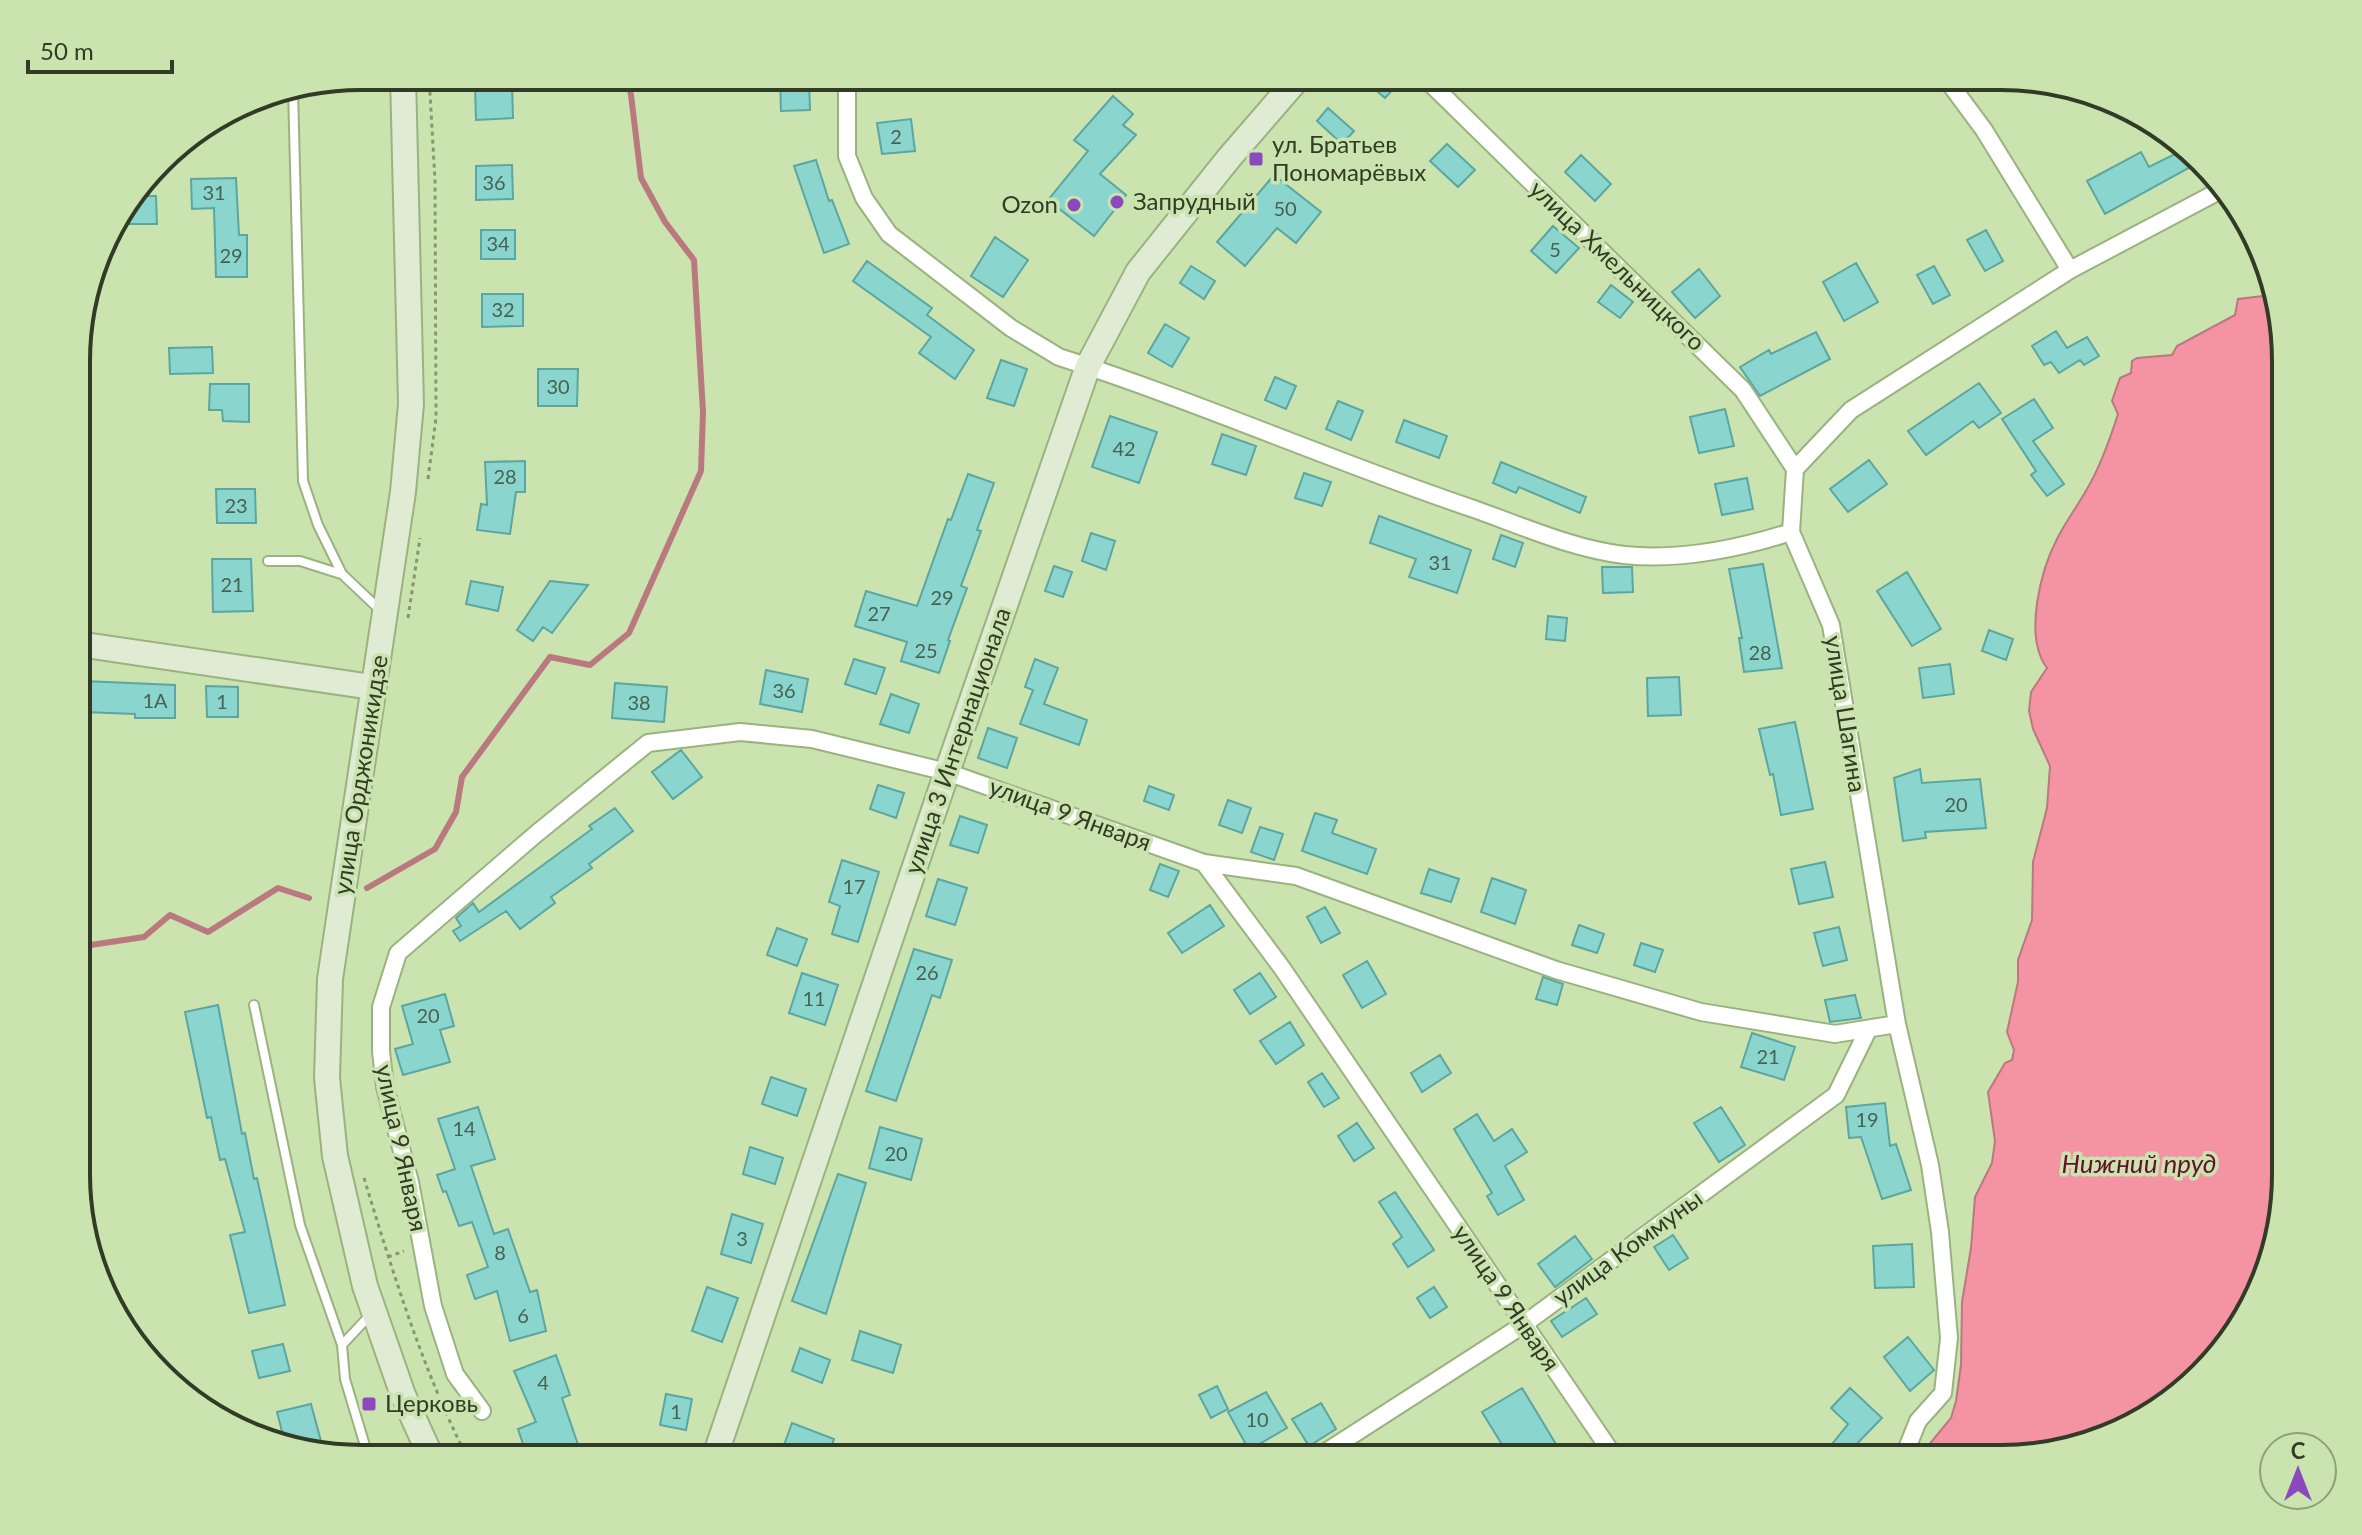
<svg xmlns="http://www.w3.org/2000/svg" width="2362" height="1535" viewBox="0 0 2362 1535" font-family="Lato,sans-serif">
<rect width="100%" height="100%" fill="#cbe4af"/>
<path fill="#f393a4" stroke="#b9797e" stroke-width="2" d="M2271 295 2285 343V1192L2238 1333 2143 1421 2019 1458H1918L1951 1418 1956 1401 1961 1365 1962 1302 1971 1248 1975 1197 1992 1163 1995 1141 1988 1092 2005 1063 2012 1060 2014 1050 2007 1032 2018 982V960L2032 920 2033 862 2047 808 2050 766 2033 729 2029 711 2031 692 2047 668C2023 636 2041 569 2058 537 2067 520 2078 505 2087 489 2100 467 2110 439 2118 414L2112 401 2120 378 2131 373 2132 361 2137 358 2172 355 2177 346 2235 315 2238 299Z"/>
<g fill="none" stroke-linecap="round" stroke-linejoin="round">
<path stroke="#b9797e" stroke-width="6" d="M367 888 435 849 456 812 462 777 550 657 590 665 629 633 701 471 703 412 694 260 665 222 641 178 631 95 627 76
M78 949 84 946 144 937 170 915 208 932 278 888 309 898"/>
</g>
<path fill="#8ad6cf" stroke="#5ba6a0" stroke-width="2" d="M1360 76H1405L1385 98Z
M780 77H809L810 110 781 111Z
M512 85 513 118 476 120 475 86Z
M1113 96 1133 114 1123 125 1136 135 1100 174 1126 195 1094 236 1048 200 1088 151 1074 140Z
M1328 108 1354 131 1342 144 1317 121Z
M911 119 915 151 882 154 877 123Z
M1447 144 1475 170 1458 187 1430 161Z
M2183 150 2196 164 2105 214 2087 181 2141 152 2149 167Z
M1581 155 1611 184 1595 201 1565 172Z
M816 160 829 201 832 200 849 244 824 253 794 166Z
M512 165 513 199 476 200V166Z
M1274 175 1321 212 1296 243 1277 228 1245 266 1217 242Z
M236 178 239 235H247V277H216L214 208 192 209 191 179Z
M135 196H156L157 224H114Z
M1553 226 1579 248 1556 273 1531 251Z
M481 230H515V259H481Z
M1986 230 2003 261 1985 271 1967 240Z
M995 237 1028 260 1003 297 971 276Z
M867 261 932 308 927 315 974 350 955 379 919 353 931 337 853 281Z
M1856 263 1878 302 1844 321 1823 282Z
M1191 266 1215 281 1204 299 1180 283Z
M1934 266 1950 295 1933 304 1917 275Z
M1699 269 1720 296 1695 318 1672 292Z
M1611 285 1633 302 1620 318 1598 302Z
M482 294H523V326L482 327Z
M1165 324 1189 338 1172 367 1148 353Z
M2056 331 2067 348 2087 337 2099 356 2084 365 2080 360 2059 373 2051 362 2044 365 2032 346Z
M1816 332 1830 359 1760 396 1740 367 1769 350 1771 354Z
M212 347 213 373 170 374 169 348Z
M1001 360 1027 369 1014 406 987 398Z
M538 369H578L577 406H538Z
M1275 377 1296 386 1286 409 1265 400Z
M1979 383 2001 413 1979 428 1973 421 1926 455 1908 431Z
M210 384H249V422L223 421 222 410H209Z
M2034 399 2053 428 2033 441 2064 484 2047 496 2031 475 2036 471 2002 419Z
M1338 401 1363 411 1351 440 1326 429Z
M1725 409 1734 446 1699 453 1690 417Z
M1110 416 1157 432 1139 483 1092 467Z
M1404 420 1447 436 1439 458 1396 442Z
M1222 434 1256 446 1246 475 1212 464Z
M1869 460 1887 484 1848 512 1830 489Z
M525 461V492H516L510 534 477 530 481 504 487 505 485 462Z
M1501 462 1586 497 1580 513 1519 487 1516 493 1493 483Z
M1304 473 1331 482 1322 506 1295 498Z
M968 474 994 483 977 530 981 531 961 586 967 588 948 640 950 641 939 673 901 661 907 642 855 626 866 591 917 606 948 519 951 520Z
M1747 478 1753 509 1722 515 1715 484Z
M216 489H255L256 523H217Z
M1379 516 1471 550 1457 593 1409 577 1416 559 1370 543Z
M1091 533 1115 541 1106 570 1082 561Z
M1501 535 1523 543 1515 567 1493 559Z
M212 559H251L253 611 213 612Z
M1763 564 1782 668 1744 672 1739 638H1742L1729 569Z
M1054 566 1072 572 1063 597 1045 591Z
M1602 567H1632L1633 592 1603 593Z
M1907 572 1941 629 1912 646 1877 591Z
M471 581 503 587 498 611 466 604Z
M550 581 588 585 552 633 543 627 533 641 517 630Z
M1548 616 1567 618 1565 641 1546 639Z
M1989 630 2013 639 2006 660 1982 651Z
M854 659 885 668 876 694 845 684Z
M1035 659 1058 668 1044 704 1087 720 1079 745 1020 724 1033 690 1025 687Z
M1950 664 1954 694 1923 698 1919 668Z
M766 670 808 679 802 712 760 704Z
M1679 677 1681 715 1648 716 1647 678Z
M84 681 175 685V718H135V714L84 712Z
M615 683 667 687 664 722 612 718Z
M206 686 238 687V717H207Z
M891 694 919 704 909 733 880 724Z
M1795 722 1813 809 1781 815 1773 774 1770 775 1759 729Z
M988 728 1017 738 1007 768 978 758Z
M681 750 702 777 673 799 652 772Z
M1920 769 1922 783 1980 779 1986 828 1925 832 1926 838 1903 841 1894 778Z
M878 785 904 793 896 818 870 809Z
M1149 786 1174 795 1169 810 1144 801Z
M1228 800 1251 808 1242 833 1219 825Z
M615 808 633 831 589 864 592 868 551 897 555 903 520 929 506 911 460 941 453 931 461 926 456 918 473 903 479 912 592 829 589 826Z
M1315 813 1337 820 1332 833 1376 849 1367 874 1302 851Z
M960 816 987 825 978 853 950 845Z
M1260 827 1283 834 1274 860 1251 852Z
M842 860 879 872 858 942 832 934 840 906 829 902Z
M1825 862 1833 897 1799 904 1791 869Z
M1160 864 1179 871 1168 897 1150 890Z
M1429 869 1459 879 1451 902 1421 893Z
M1492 878 1526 890 1515 924 1481 912Z
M938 879 967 888 955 925 926 916Z
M1210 905 1224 926 1182 953 1168 933Z
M1325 907 1340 933 1321 943 1307 917Z
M1579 925 1604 934 1597 953 1572 945Z
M1839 927 1847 960 1823 966 1814 933Z
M777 928 807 939 797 966 767 955Z
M1641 943 1663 950 1655 972 1634 965Z
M914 949 952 960 940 998 932 995 896 1101 866 1091Z
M1367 961 1386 994 1362 1008 1343 975Z
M802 973 838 985 825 1025 789 1013Z
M1260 973 1276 997 1250 1014 1234 990Z
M1543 977 1563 984 1557 1005 1536 999Z
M445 994 454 1026 440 1030 450 1062 403 1075 395 1049 413 1044 402 1006Z
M1855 995 1861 1018 1830 1022 1825 1000Z
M218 1005 242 1134 245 1133 254 1179 257 1178 285 1305 249 1313 230 1235 245 1232 225 1159 220 1160 211 1117 207 1118 185 1012Z
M1290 1022 1304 1045 1276 1064 1260 1041Z
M1752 1033 1795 1047 1784 1080 1741 1067Z
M1440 1055 1451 1073 1422 1092 1411 1073Z
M1322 1073 1339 1098 1324 1107 1308 1082Z
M771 1077 806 1089 797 1116 762 1104Z
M1885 1103 1890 1146 1896 1144 1911 1190 1882 1199 1861 1137 1849 1138 1846 1107Z
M478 1107 495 1159 471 1166 494 1234 508 1229 530 1292 537 1290 546 1331 510 1341 497 1291 475 1299 467 1275 488 1267 472 1222 459 1226 446 1191 443 1192 437 1175 455 1169 438 1119Z
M1721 1107 1745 1145 1719 1162 1694 1123Z
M1477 1114 1494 1141 1512 1129 1527 1152 1505 1166 1524 1200 1498 1215 1487 1196 1492 1193 1454 1129Z
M1357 1123 1374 1148 1354 1161 1338 1136Z
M880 1127 922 1139 911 1180 869 1168Z
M750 1147 783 1158 775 1184 743 1174Z
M838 1174 866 1183 826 1314 792 1301Z
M1395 1192 1434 1250 1408 1267 1393 1244 1402 1237 1379 1202Z
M732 1214 763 1224 751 1263 721 1254Z
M1673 1235 1688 1258 1669 1270 1654 1247Z
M1575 1236 1592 1259 1555 1287 1538 1264Z
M1912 1244 1914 1287 1875 1288 1873 1246Z
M707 1287 738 1298 722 1342 692 1331Z
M1434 1287 1447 1307 1430 1318 1417 1298Z
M1586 1298 1597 1314 1562 1337 1551 1321Z
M860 1331 901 1345 893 1373 852 1360Z
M1908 1337 1934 1370 1910 1391 1884 1357Z
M283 1344 290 1371 259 1378 252 1351Z
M800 1348 830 1360 822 1383 792 1371Z
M556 1355 570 1395 562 1398 583 1459H528L518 1429 536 1422 514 1371Z
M1217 1386 1228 1409 1211 1418 1199 1395Z
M1522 1388 1565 1459H1511L1482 1412Z
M1850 1388 1882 1418 1843 1458H1821L1848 1424 1831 1408Z
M1266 1392 1287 1428 1249 1450 1228 1412Z
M666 1394 692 1399 686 1430 660 1425Z
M1321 1403 1336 1429 1309 1446 1292 1419Z
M311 1404 321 1441 294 1448 286 1447 277 1412Z
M792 1423 834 1439 827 1459H779Z"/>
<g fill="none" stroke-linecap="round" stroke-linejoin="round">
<g stroke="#9ab27f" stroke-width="12">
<path id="lane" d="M293 89 303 481 318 525 342 574 379 609
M268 561H300L341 574
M254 1005 300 1225 342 1345
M369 1459 345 1379 342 1345 371 1314"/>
</g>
<g stroke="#9ab27f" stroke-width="20">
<path id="street" d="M847 76V156L864 198 889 234 1011 328 1059 357C1199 402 1334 462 1474 509 1522 526 1573 549 1624 555 1681 561 1738 549 1791 532
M1423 76 1743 390 1795 469
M1944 76 1984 130 2070 270
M1204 863 1296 876 1556 970 1701 1012 1835 1034 1897 1024
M482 1411 455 1374 433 1306 410 1182 385 1087 381 1051V1007L398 953 536 834 648 743 740 732 812 739 947 772 1204 863 1282 968 1616 1459
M1903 1458 1918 1421 1943 1393 1949 1338 1940 1232 1930 1165 1897 1024 1831 625 1791 532 1795 469 1851 410 2070 270 2221 190
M1315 1459 1523 1325 1836 1095 1868 1030"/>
</g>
<g stroke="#9ab27f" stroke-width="28">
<path id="secondary" d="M403 76 411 404 403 492 330 979 327 1078 335 1156 365 1286 403 1395 432 1459
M78 644 372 687
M714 1459 947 772 1088 366 1138 272 1229 158 1300 76"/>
</g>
<path stroke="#859770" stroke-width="3" stroke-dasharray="4 4" stroke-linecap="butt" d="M428 479 436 418 435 180 429 76
M408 618 420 538
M364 1178C393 1273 423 1371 468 1459
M388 1257 404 1251"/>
<use href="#lane" stroke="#fff" stroke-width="8"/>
<use href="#street" stroke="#fff" stroke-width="16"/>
<use href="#secondary" stroke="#e0ebd3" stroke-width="24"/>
</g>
<g fill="#8c49bd" stroke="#cbe4af" stroke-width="3">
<rect x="1248" y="151" width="16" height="16" rx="4"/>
<circle cx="1117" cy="202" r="8"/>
<circle cx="1074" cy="205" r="8"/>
<rect x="361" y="1396" width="16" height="16" rx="4"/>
</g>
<g text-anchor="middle" stroke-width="7" stroke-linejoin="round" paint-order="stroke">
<g font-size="20" fill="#476250">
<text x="896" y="144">2</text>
<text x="494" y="190">36</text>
<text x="214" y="200">31</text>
<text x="1285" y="216">50</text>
<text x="498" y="251">34</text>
<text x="1555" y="257">5</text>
<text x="231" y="263">29</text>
<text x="503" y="317">32</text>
<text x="558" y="394">30</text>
<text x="1124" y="456">42</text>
<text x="505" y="484">28</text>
<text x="236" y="513">23</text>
<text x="1440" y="570">31</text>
<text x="232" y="592">21</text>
<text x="942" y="605">29</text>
<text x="879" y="621">27</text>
<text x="926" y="658">25</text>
<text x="1760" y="660">28</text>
<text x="784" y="698">36</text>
<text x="155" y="708">1А</text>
<text x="222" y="709">1</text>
<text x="639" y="710">38</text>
<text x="1956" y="812">20</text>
<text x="854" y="894">17</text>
<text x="927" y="980">26</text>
<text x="814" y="1006">11</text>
<text x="428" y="1023">20</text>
<text x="1768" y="1064">21</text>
<text x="1867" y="1127">19</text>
<text x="464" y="1136">14</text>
<text x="896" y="1161">20</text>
<text x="742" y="1246">3</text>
<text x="500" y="1260">8</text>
<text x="523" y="1323">6</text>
<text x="543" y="1390">4</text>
<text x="676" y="1419">1</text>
<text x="1257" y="1427">10</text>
</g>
<g font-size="24" fill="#313b25" stroke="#cbe4af" text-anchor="start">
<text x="1272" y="153">ул. Братьев<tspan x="1272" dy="28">Пономарёвых</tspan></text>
<text x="1133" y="210">Запрудный</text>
<text x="1058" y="213" text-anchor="end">Ozon</text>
<text x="385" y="1412">Церковь</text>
</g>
<g font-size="24" fill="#313b25" stroke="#cbe4af">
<text transform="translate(1617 266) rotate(44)" y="8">улица Хмельницкого</text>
<text transform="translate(1845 714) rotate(81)" y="8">улица Шагина</text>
<text transform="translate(958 741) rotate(-71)" y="8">улица 3 Интернационала</text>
<text transform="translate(361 775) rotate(-81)" y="8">улица Орджоникидзе</text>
<text transform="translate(1070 815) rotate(20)" y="8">улица 9 Января</text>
<text transform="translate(401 1148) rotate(78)" y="8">улица 9 Января</text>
<text transform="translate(1628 1248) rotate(-36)" y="8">улица Коммуны</text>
<text transform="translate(1506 1298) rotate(56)" y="8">улица 9 Января</text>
</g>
<g font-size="26" font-style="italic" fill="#65102a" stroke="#cbe4af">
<text x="2139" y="1173">Нижний пруд</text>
</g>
</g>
<path d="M0 0H2362V1535H0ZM361 90H2001A271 271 0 0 1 2272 361V1174A271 271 0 0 1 2001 1445H361A271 271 0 0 1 90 1174V361A271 271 0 0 1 361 90Z" fill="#cbe4af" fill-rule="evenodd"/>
<path fill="none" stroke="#313b25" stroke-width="4" d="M361 90H2001A271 271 0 0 1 2272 361V1174A271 271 0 0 1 2001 1445H361A271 271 0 0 1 90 1174V361A271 271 0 0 1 361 90Z"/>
<g transform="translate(2298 1471)"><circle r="38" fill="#cbe4af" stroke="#8da078" stroke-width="2"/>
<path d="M0-6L14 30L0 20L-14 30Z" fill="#8c49bd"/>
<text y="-12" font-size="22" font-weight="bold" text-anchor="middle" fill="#313b25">С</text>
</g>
<path d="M28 60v12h144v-12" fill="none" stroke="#313b25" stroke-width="4"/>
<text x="40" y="60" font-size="24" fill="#313b25" stroke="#cbe4af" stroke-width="6" paint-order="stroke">50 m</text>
</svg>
